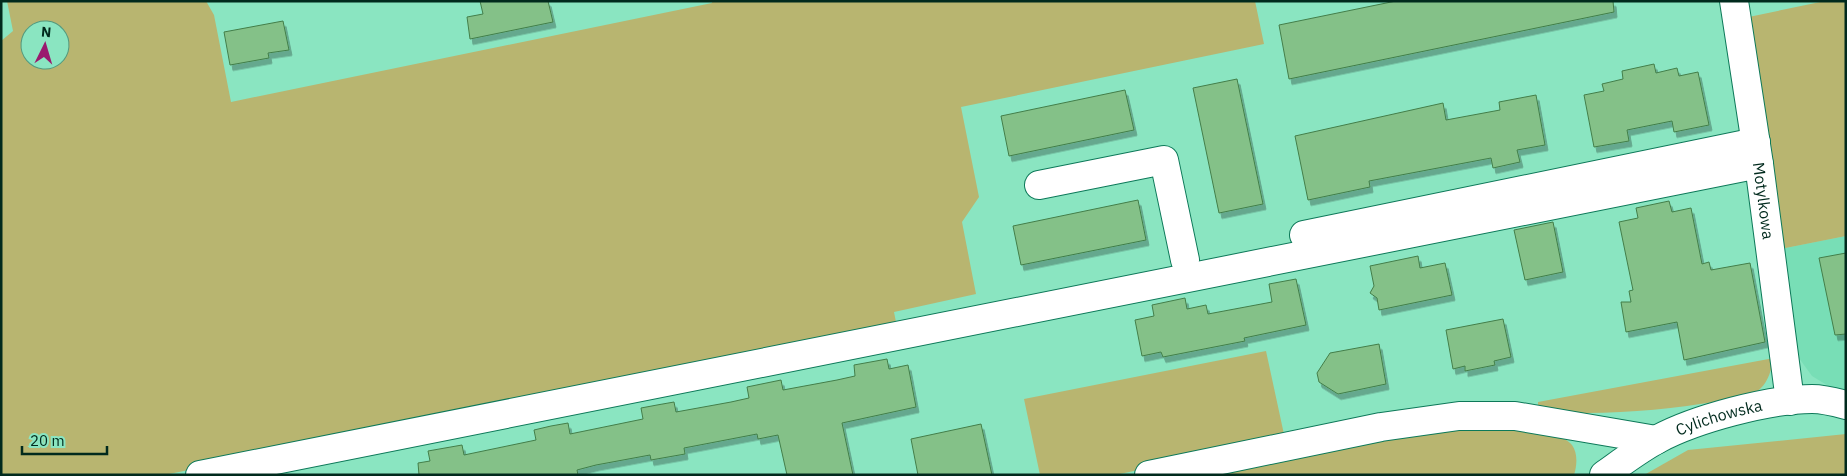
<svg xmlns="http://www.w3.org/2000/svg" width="1847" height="476" viewBox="0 0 1847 476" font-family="'IBM Plex Sans',sans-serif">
<defs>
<filter id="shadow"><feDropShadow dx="3" dy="5.5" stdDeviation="0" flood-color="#0004"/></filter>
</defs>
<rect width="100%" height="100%" fill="#8ae5c1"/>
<path fill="#78deb6" d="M1846 236V393L1835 390 1812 376 1796 354 1776 250Z"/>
<path fill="#b8b570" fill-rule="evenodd" d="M7 1H206L214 15 231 102 712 3V1H1255L1264 44 961 107 979 197 962 222 976 294 894 312 897 327 164 475H1V41L13 31ZM30 30H60V60H30Z
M1825 1H1846V236L1776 250 1764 155 1772 152 1744 18Z
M1266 351 1285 439 1115 475H1040L1024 399Z
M1774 358C1771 369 1769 381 1760 389 1750 398 1733 398 1720 401 1660 411 1599 416 1538 411V402Z
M1442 423C1470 424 1554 424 1572 445 1578 453 1577 466 1574 475H1194Z
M1846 434V475H1644L1688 450Z"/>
<path fill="#84c188" stroke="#437e49" filter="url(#shadow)" d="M480 1H548L553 22 470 39 467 17 483 14Z
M1396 1H1613L1614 12 1289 79 1279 25Z
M283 21 289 50 268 53 269 58 230 65 224 32Z
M1654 64 1656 73 1677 68 1679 76 1698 72 1709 125 1674 132 1672 121 1627 130 1629 141 1594 147 1584 95 1604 91 1602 84 1623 79 1622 71Z
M1237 79 1263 204 1219 213 1193 88Z
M1125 90 1134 130 1009 156 1001 116Z
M1536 95 1545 145 1517 150 1520 162 1493 168 1491 158 1369 181 1370 187 1308 200 1295 136 1443 103 1446 120 1500 110 1499 102Z
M1138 200 1146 240 1021 265 1013 226Z
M1669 201 1672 212 1691 208 1702 264 1709 262 1711 270 1750 263 1765 342 1684 360 1677 322 1626 332 1621 302H1631L1629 291 1633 290 1619 222 1638 218 1636 208Z
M1553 222 1563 272 1525 280 1514 230Z
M1846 253V334L1835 335 1819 258Z
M1418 256 1420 268 1445 263 1452 295 1379 310 1377 298 1370 293 1374 286 1370 266Z
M1296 279 1306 325 1244 338 1245 341 1163 357 1161 352 1142 356 1135 320 1154 316 1152 305 1185 298 1187 309 1206 305 1208 314 1272 302 1269 284Z
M1503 319 1511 357 1494 361 1495 365 1465 371V366L1453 369 1446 330Z
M1379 344 1386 384 1338 394 1319 382 1317 373 1330 353Z
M887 359 889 369 908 365 916 407 842 423 853 475H787L778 435 758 439 757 434 684 448 685 454 651 460 650 455 596 465 577 470 578 475H419L418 463 430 461 428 451 462 445 464 455 536 440 534 430 551 426 568 423 570 434 643 419 641 408 657 405 674 402 676 412 731 402 749 398 747 387 781 380 783 390 837 380 855 376 854 365Z
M981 424 992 475H918L911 439Z"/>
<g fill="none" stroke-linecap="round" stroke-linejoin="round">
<g stroke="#0d7959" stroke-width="30">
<g id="minor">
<path id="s1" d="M1734 1 1759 164 1790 401"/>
<path d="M1039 185 1164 160 1185 260"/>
<path d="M1304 235 1756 142"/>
<path d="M200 475 1759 164"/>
<path d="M1149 475 1381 427 1459 416H1515L1656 440"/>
<path id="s2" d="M1604 475C1621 463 1639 449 1658 439 1695 419 1769 399 1812 399 1823 399 1835 402 1846 405"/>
</g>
</g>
<use href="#minor" stroke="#fff" stroke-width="28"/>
</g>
<g text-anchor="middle" stroke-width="4.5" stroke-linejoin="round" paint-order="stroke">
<g font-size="16" fill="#012a1d" stroke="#8ae5c1">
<text dy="6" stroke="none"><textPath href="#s1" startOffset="202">Motylkowa</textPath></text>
<text dy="6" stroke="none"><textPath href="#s2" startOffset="130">Cylichowska</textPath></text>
</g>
</g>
<rect width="1847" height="476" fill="none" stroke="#012a1d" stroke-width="5"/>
<g transform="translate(45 45) rotate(5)"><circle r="24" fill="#8ae5c1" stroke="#539a7f"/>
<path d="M0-4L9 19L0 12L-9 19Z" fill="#9a196e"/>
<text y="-8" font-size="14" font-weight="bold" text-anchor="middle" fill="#012a1d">N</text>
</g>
<path d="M22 446v8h85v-8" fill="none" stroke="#012a1d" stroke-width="2.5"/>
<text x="30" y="446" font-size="15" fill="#012a1d" stroke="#8ae5c1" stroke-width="4" paint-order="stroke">20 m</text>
</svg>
